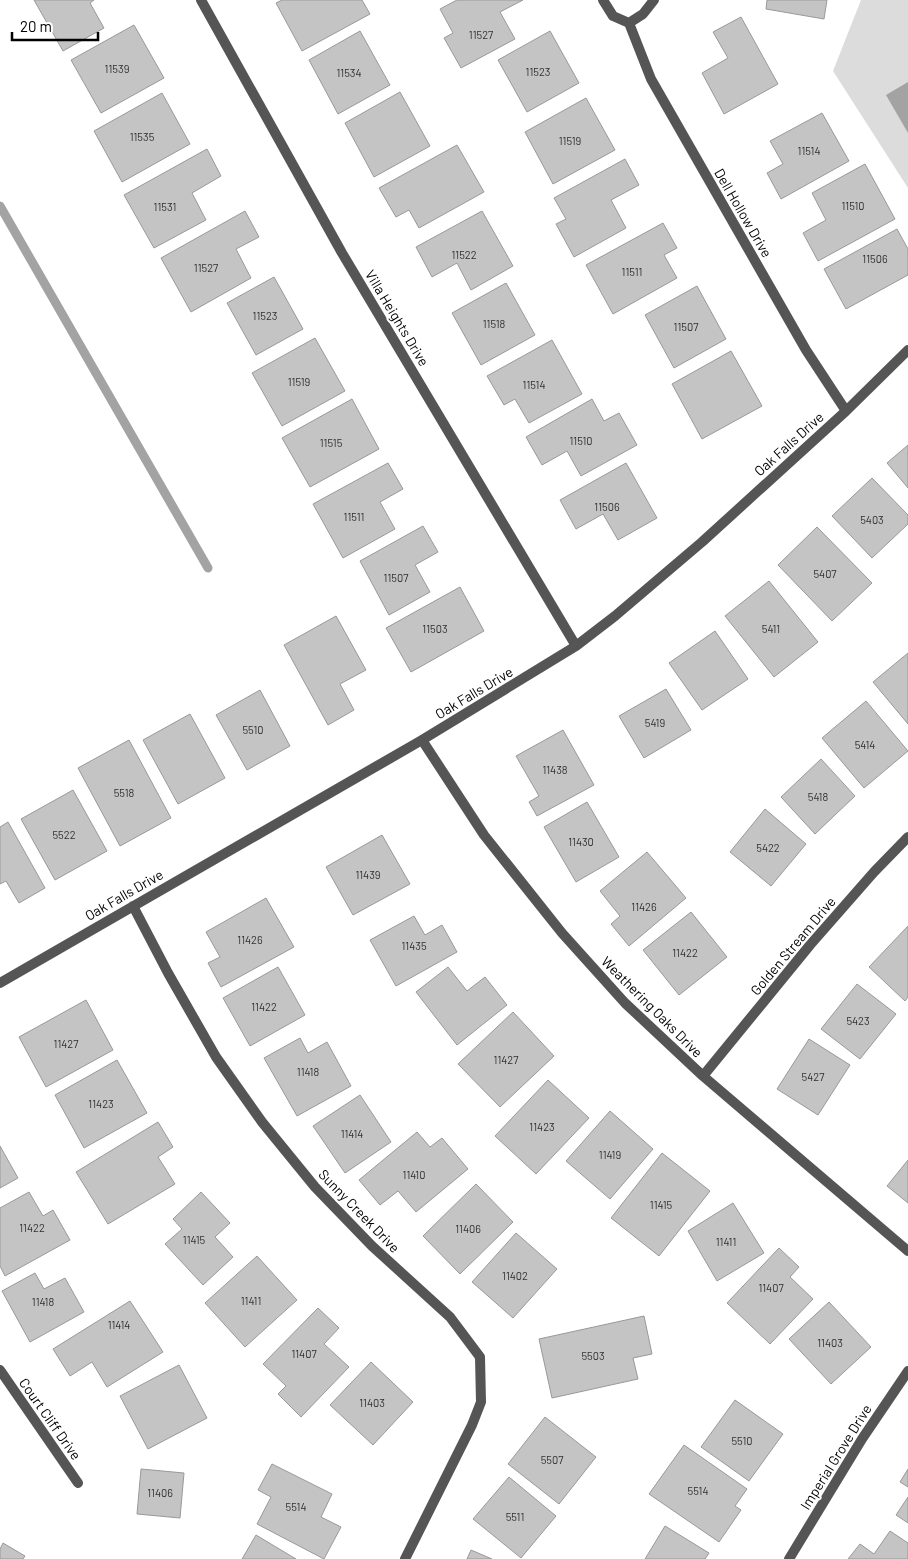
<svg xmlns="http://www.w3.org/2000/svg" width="908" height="1559" viewBox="0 0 908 1559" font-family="Barlow,sans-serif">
<rect width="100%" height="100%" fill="#fff"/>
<path fill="#dcdcdc" d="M861 0H908V188L833 71Z"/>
<path fill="#a3a3a3" d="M908 82V133L886 95Z"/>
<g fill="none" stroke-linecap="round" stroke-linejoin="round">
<path stroke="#a3a3a3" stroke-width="9" d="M0 206 208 568"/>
</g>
<path fill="#c4c4c4" stroke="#999" d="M34 0H94L90 3 104 28 63 51Z
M282 0H362L370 14 302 51 276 3Z
M457 0H523L500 12 515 39 461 68 444 38 453 33 440 9Z
M767 0H827L824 19 766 9Z
M741 17 778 84 724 114 702 73 728 58 713 32Z
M134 25 164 78 101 113 71 60Z
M360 31 390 85 338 114 309 60Z
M550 31 579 83 527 112 498 60Z
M400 92 430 146 374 177 345 123Z
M162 93 190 144 122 182 94 131Z
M586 98 615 150 553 184 525 132Z
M822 113 849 161 781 199 767 173 783 164 770 141Z
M457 145 484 192 419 228 409 210 396 217 379 188Z
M207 149 221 176 192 193 206 220 154 248 124 195Z
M625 159 639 185 611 200 626 228 574 257 556 224 566 219 554 198Z
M865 164 895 219 818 261 803 233 826 220 812 193Z
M245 211 259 237 236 249 251 278 191 312 161 258Z
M482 211 513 266 471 290 457 263 432 277 416 247Z
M663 223 677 248 664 255 677 278 613 314 586 265Z
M897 229 908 249V275L846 309 824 269Z
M274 277 303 329 256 355 227 303Z
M506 283 535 335 481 365 452 313Z
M697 286 726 339 674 368 645 315Z
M315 338 345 391 282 426 252 373Z
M552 340 582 394 529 423 515 399 504 405 487 376Z
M731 351 762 406 702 439 672 384Z
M352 399 379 449 310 487 282 438Z
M592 399 604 421 619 413 637 445 581 476 567 451 542 465 526 437Z
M908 445V488L887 463Z
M388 463 403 489 380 502 395 529 343 558 313 504Z
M626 463 657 518 618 540 603 514 576 529 560 500Z
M872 478 908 515V524L872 558 832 516Z
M423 526 438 552 415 565 430 592 389 615 360 561Z
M817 527 872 583 832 621 778 565Z
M769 581 818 642 774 677 725 616Z
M460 587 484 631 411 672 386 628Z
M336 616 366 670 340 684 354 710 328 725 284 645Z
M715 631 748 679 702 710 669 663Z
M908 653V724L873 682Z
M666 689 691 730 644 758 619 716Z
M260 690 290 746 247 770 216 715Z
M866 701 908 751 864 788 822 738Z
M190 714 225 778 178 804 143 740Z
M563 730 594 785 537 816 529 802 539 796 516 756Z
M129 740 171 818 120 846 78 768Z
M821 759 855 796 815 834 781 797Z
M73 790 107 851 55 880 21 819Z
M587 802 619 857 576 882 544 827Z
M765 809 806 844 771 886 730 852Z
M8 822 45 888 19 903 6 881 0 884V827Z
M382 835 410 884 353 915 326 867Z
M647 852 686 898 629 946 611 924 620 916 600 891Z
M266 898 294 947 221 987 208 963 220 957 206 932Z
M691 912 727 957 679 995 643 950Z
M414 916 425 935 442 925 457 952 396 986 370 940Z
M908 926V997L905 1001 869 967Z
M278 967 305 1015 250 1046 223 998Z
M448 967 467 991 485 977 507 1005 457 1045 416 992Z
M857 984 896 1014 860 1059 821 1029Z
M86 1000 113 1050 46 1087 19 1037Z
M513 1012 554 1056 500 1107 458 1064Z
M300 1038 308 1053 327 1042 351 1086 297 1116 264 1058Z
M809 1039 850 1065 818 1115 777 1089Z
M117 1060 147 1113 84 1148 55 1095Z
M548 1080 589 1118 536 1174 495 1136Z
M360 1095 391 1142 345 1173 313 1126Z
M610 1111 653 1149 610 1199 566 1161Z
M158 1122 173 1147 158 1157 175 1184 108 1224 76 1172Z
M417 1132 430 1147 442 1138 468 1169 416 1212 398 1191 380 1205 359 1180Z
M0 1146 18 1178 0 1188Z
M662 1153 710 1191 659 1256 611 1218Z
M908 1160V1203L887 1186Z
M476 1184 513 1222 460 1274 423 1236Z
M29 1192 43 1216 53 1210 70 1240 5 1276 0 1266V1208Z
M201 1192 230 1223 215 1237 233 1257 203 1285 165 1244 182 1229 173 1219Z
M733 1203 764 1253 717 1281 688 1231Z
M516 1233 557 1269 513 1318 472 1282Z
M779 1248 799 1267 790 1277 813 1299 770 1344 727 1303Z
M257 1256 297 1300 245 1347 205 1303Z
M35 1273 44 1289 65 1278 84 1312 30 1342 2 1291Z
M130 1301 163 1352 107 1387 92 1362 70 1376 53 1349Z
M829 1302 871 1347 831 1384 789 1339Z
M318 1308 339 1328 324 1344 349 1367 301 1417 278 1394 286 1386 263 1364Z
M644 1316 652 1354 633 1358 638 1379 552 1398 539 1339Z
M371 1362 413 1402 373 1445 330 1405Z
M179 1365 207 1418 148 1449 120 1396Z
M735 1400 783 1434 749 1481 701 1447Z
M545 1417 596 1457 559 1504 508 1464Z
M684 1445 747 1489 735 1506 741 1510 719 1542 649 1494Z
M272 1464 332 1494 321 1517 341 1527 324 1559 257 1524 271 1497 258 1490Z
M141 1469 184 1473 180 1518 137 1514Z
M908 1469V1487L900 1482Z
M509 1477 556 1516 521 1558 473 1519Z
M908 1497V1523L896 1515Z
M665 1526 709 1553 705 1559H645Z
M890 1531 908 1543V1559H848L860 1544 874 1554Z
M256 1535 296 1559H242Z
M3 1543 25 1556 23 1559H0V1549Z
M471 1550 492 1559H467Z"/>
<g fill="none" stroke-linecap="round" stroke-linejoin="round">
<path stroke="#555" stroke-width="10" d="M201 0 342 253 576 646
M603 0 613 16 629 23 651 79 806 350 846 411
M629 23 643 14 654 0
M422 740 484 835 562 933 625 1003 703 1076 908 1251
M133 906 168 973 216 1057 262 1122 315 1187 372 1246 450 1317 480 1357 481 1402 472 1425 405 1559
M0 983 422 740 576 646 615 616 702 542 846 411 908 350
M703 1076 810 945 874 872 908 837
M0 1370 78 1483
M789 1559 862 1439 908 1371"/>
</g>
<g text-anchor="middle" stroke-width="4" stroke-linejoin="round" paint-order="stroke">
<g font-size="11" fill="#313131">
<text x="481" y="39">11527</text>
<text x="117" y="73">11539</text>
<text x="538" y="76">11523</text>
<text x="349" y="77">11534</text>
<text x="142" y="141">11535</text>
<text x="570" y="145">11519</text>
<text x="809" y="155">11514</text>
<text x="853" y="210">11510</text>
<text x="165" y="211">11531</text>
<text x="464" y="259">11522</text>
<text x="875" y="263">11506</text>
<text x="206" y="272">11527</text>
<text x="632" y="276">11511</text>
<text x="265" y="320">11523</text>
<text x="494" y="328">11518</text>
<text x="686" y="331">11507</text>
<text x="299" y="386">11519</text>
<text x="534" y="389">11514</text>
<text x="581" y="445">11510</text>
<text x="331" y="447">11515</text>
<text x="607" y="511">11506</text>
<text x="354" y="521">11511</text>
<text x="872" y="524">5403</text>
<text x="825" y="578">5407</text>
<text x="396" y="582">11507</text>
<text x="435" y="633">11503</text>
<text x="771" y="633">5411</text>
<text x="655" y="727">5419</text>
<text x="253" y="734">5510</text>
<text x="865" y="749">5414</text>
<text x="555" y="774">11438</text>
<text x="124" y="797">5518</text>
<text x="818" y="801">5418</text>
<text x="64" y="839">5522</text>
<text x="581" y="846">11430</text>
<text x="768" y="852">5422</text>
<text x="368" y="879">11439</text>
<text x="644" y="911">11426</text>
<text x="250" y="944">11426</text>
<text x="414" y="950">11435</text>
<text x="685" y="957">11422</text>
<text x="264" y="1011">11422</text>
<text x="858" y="1025">5423</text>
<text x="66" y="1048">11427</text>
<text x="506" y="1064">11427</text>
<text x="308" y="1076">11418</text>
<text x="813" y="1081">5427</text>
<text x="101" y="1108">11423</text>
<text x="542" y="1131">11423</text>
<text x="352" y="1138">11414</text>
<text x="610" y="1159">11419</text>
<text x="414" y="1179">11410</text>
<text x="661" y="1209">11415</text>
<text x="32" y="1232">11422</text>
<text x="468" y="1233">11406</text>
<text x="194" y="1244">11415</text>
<text x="726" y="1246">11411</text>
<text x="515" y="1280">11402</text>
<text x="771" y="1292">11407</text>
<text x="251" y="1305">11411</text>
<text x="43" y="1306">11418</text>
<text x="119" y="1329">11414</text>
<text x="830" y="1347">11403</text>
<text x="304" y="1358">11407</text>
<text x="593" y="1360">5503</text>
<text x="372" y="1407">11403</text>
<text x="742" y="1445">5510</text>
<text x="552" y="1464">5507</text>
<text x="698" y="1495">5514</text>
<text x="160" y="1497">11406</text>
<text x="296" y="1511">5514</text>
<text x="515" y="1521">5511</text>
</g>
<g font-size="14" fill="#000" stroke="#fff">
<text transform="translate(743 213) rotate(60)" y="5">Dell Hollow Drive</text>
<text transform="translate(397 318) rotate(59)" y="5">Villa Heights Drive</text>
<text transform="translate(789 444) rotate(-42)" y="5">Oak Falls Drive</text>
<text transform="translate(474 693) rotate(-31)" y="5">Oak Falls Drive</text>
<text transform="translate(124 895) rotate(-30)" y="5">Oak Falls Drive</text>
<text transform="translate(793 946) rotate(-50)" y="5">Golden Stream Drive</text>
<text transform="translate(652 1007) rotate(45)" y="5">Weathering Oaks Drive</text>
<text transform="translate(359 1211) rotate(46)" y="5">Sunny Creek Drive</text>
<text transform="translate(50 1419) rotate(55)" y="5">Court Cliff Drive</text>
<text transform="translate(836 1457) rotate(-58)" y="5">Imperial Grove Drive</text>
</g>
</g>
<path d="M12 32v8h86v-8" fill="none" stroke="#000000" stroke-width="2.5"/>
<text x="20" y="32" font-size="15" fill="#000000" stroke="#ffffff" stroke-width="4" paint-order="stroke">20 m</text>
</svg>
